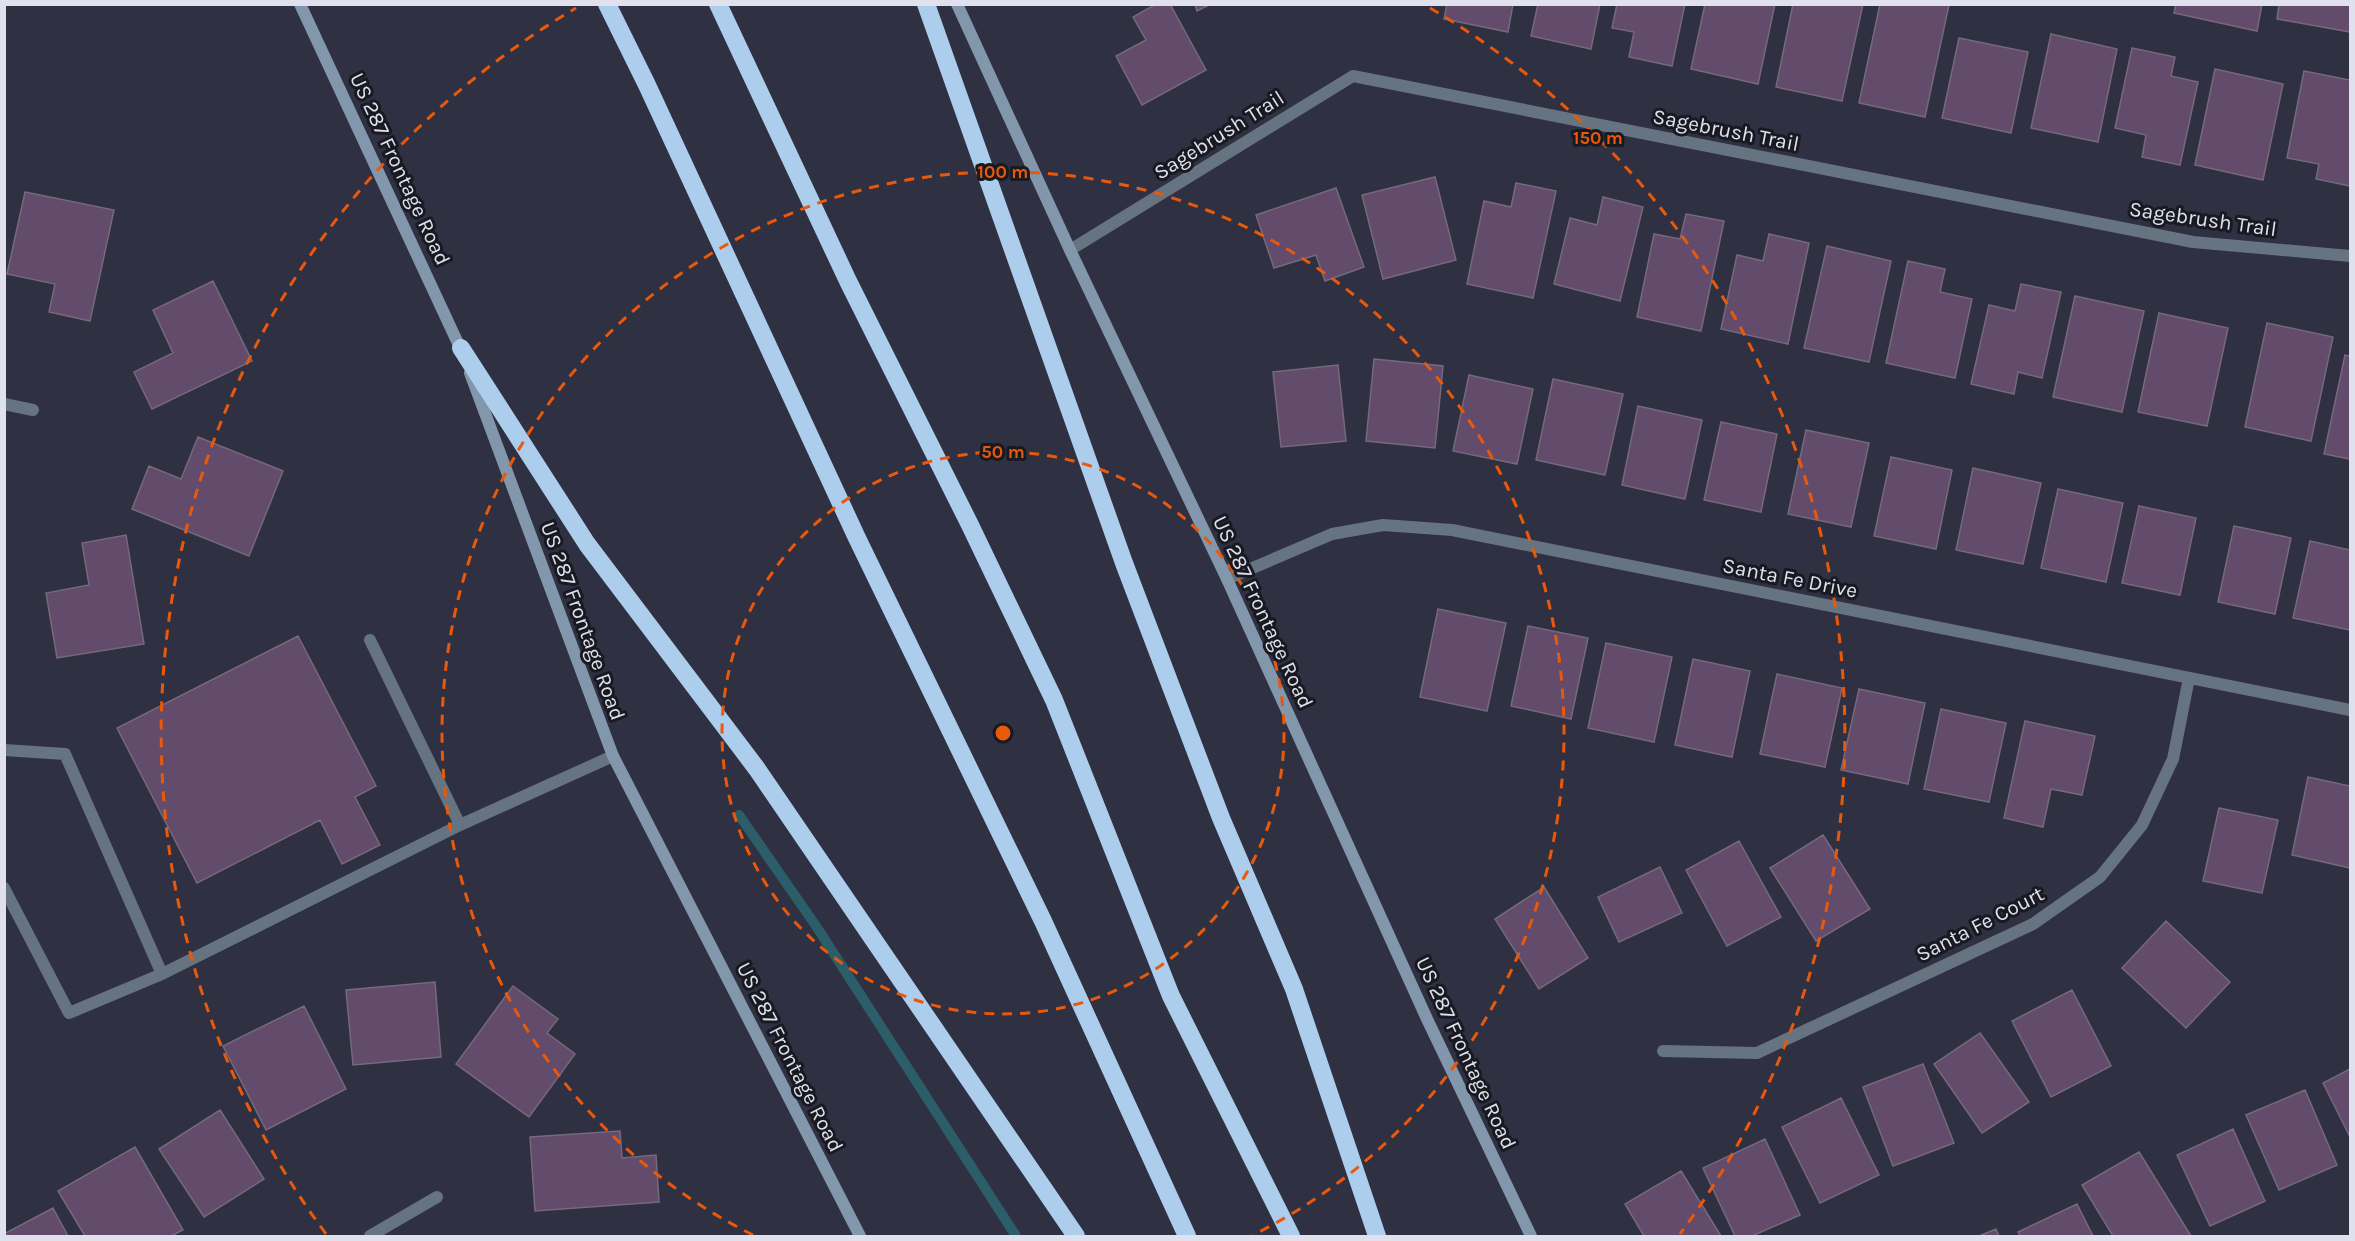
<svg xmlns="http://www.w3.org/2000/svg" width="2355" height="1241" viewBox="0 0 2355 1241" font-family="Karla,sans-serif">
<rect width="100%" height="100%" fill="#2f3042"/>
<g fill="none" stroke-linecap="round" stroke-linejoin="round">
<path stroke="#2c5e6a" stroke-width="10" d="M739 815 816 926 1016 1236"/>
</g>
<path fill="#624b6b" stroke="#76697c" stroke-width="1.5" d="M1156 4H1170L1206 70 1142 105 1116 56 1146 40 1133 17Z
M1195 4H1211L1197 11Z
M1447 4H1513L1508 32 1444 19Z
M1538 4H1600L1591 49 1531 36Z
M1617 4H1685L1672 66 1629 57 1634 32 1612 28Z
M1705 4H1775L1758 84 1691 69Z
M1793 4H1863L1842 101 1776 87Z
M1880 4 1949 5 1925 117 1859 103Z
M2176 4H2262L2257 31 2174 13Z
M2279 4H2350V32L2277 19Z
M2051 34 2117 49 2098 142 2031 128Z
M1959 38 2028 52 2011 133 1942 118Z
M2132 48 2175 57 2171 76 2198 82 2180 165 2142 157 2146 135 2115 128Z
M2215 69 2283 84 2263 180 2195 165Z
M2304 71 2350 80V186L2316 179 2319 164 2287 158Z
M1435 177 1456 260 1383 279 1362 195Z
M1516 183 1556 191 1533 298 1467 284 1484 201 1511 207Z
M1336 188 1364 267 1325 281 1316 255 1274 268 1256 215Z
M25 192 114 210 90 321 49 312 55 284 7 274Z
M1603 197 1643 207 1620 301 1554 284 1570 218 1597 225Z
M1686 214 1724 221 1701 331 1637 317 1654 234 1680 239Z
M1769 234 1809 243 1788 344 1721 329 1737 255 1763 261Z
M1827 246 1891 261 1869 362 1804 348Z
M1908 261 1945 269 1940 292 1972 299 1955 378 1886 363Z
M213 281 252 361 152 409 134 372 173 353 153 310Z
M2021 284 2061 292 2042 378 2018 372 2014 394 1971 384 1989 305 2015 311Z
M2075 296 2144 311 2122 412 2053 397Z
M2159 313 2228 328 2207 426 2138 412Z
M2267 323 2333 337 2311 441 2245 427Z
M2345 355 2350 356V459L2324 454Z
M1374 359 1443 366 1435 448 1366 441Z
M1338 365 1346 441 1281 447 1273 372Z
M1469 375 1533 389 1517 464 1453 451Z
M1553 379 1623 394 1605 475 1536 460Z
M1638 406 1702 420 1685 499 1622 485Z
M1721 422 1777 434 1761 512 1704 500Z
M1806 430 1869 443 1851 527 1788 514Z
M198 437 283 471 249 556 132 509 149 466 181 479Z
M1891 457 1952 470 1936 549 1874 536Z
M1973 468 2041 483 2023 564 1956 550Z
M2058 489 2123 503 2106 582 2041 568Z
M2139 506 2196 518 2180 595 2122 583Z
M2234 526 2291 538 2275 614 2218 602Z
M126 535 144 644 57 658 46 593 89 585 82 543Z
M2310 541 2350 550V630L2293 618Z
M1438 609 1506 623 1487 711 1420 697Z
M1528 626 1588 638 1571 719 1511 706Z
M298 636 376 786 355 797 380 845 342 864 320 820 197 883 117 728Z
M1606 643 1672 657 1654 742 1588 728Z
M1693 659 1750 671 1732 757 1675 745Z
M1777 674 1842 688 1825 767 1760 754Z
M1859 689 1925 703 1908 784 1841 770Z
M1941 709 2006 723 1989 802 1924 789Z
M2025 721 2095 736 2082 795 2051 789 2043 827 2004 818Z
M2308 777 2350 786V868L2292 855Z
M2219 808 2278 820 2262 893 2203 881Z
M1823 835 1870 909 1816 941 1770 868Z
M1739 841 1781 917 1727 946 1686 870Z
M1660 867 1682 913 1619 942 1598 897Z
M1544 887 1588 958 1539 989 1495 919Z
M2166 921 2230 982 2186 1028 2122 968Z
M435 982 441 1057 353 1065 346 990Z
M513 986 558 1019 547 1033 575 1054 529 1117 456 1064Z
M2072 990 2111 1066 2051 1097 2012 1021Z
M304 1006 346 1089 266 1130 223 1046Z
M1980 1033 2029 1102 1982 1133 1934 1064Z
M1923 1064 1954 1143 1893 1166 1863 1087Z
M2350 1069V1137L2323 1083Z
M2305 1090 2337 1165 2279 1190 2246 1115Z
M1841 1098 1879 1175 1820 1203 1782 1127Z
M220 1110 264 1179 204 1217 159 1149Z
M2233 1129 2265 1201 2210 1226 2177 1155Z
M620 1131 622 1158 656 1155 659 1202 535 1211 530 1137Z
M1765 1139 1800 1215 1752 1236H1735L1703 1168Z
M135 1147 183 1230 171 1236H85L58 1191Z
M2139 1152 2191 1236H2113L2082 1185Z
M1681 1171 1721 1236H1644L1625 1204Z
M2077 1204 2093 1236H2020L2018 1232Z
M53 1208 68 1236H4V1234Z
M1996 1229 1999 1236H1979Z"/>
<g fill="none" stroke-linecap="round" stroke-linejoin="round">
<path stroke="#667380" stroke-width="12" d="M370 640 460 825 613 756
M4 750 65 754 162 974 460 825
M4 888 69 1013 162 974"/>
<path stroke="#667380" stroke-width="12" d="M1070 250 1353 76 2193 242 2350 256
M4 404 33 410
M1227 579 1332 534 1383 525 1452 530 2350 710
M1663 1051 1757 1053 2033 924 2100 877 2142 825 2173 759 2189 678
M370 1236 437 1197"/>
<path stroke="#8397ac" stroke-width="12" d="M300 4 463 354
M957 4 1070 250 1227 579 1427 1019 1531 1236
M470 373 613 756 860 1236"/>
<path stroke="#adcded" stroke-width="18" d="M607 4 647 85 857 538 1043 921 1187 1236
M718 4 848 281 970 525 1054 700 1171 996 1291 1236
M926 4 1124 563 1221 818 1294 989 1377 1236
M461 348 587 544 757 769 1076 1236"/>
</g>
<g fill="none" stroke="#e8590c" stroke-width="3" stroke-dasharray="10 8">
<circle cx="1003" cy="733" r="281"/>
<path d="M753 1235A561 561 0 1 1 1253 1235"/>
<path d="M326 1234A842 842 0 0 1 576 8M1430 8A842 842 0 0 1 1680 1234"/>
</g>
<g text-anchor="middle" stroke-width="6" stroke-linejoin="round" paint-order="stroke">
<g font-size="21" fill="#e0e1ed" stroke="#181921">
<text transform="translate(1726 130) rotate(11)" y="7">Sagebrush Trail</text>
<text transform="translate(1219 135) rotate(-32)" y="7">Sagebrush Trail</text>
<text transform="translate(400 169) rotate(65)" y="7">US 287 Frontage Road</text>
<text transform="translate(2203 219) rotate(8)" y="7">Sagebrush Trail</text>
<text transform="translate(1790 578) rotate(11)" y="7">Santa Fe Drive</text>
<text transform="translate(1263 612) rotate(65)" y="7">US 287 Frontage Road</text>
<text transform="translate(583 621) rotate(70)" y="7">US 287 Frontage Road</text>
<text transform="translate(1980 924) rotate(-27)" y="7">Santa Fe Court</text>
<text transform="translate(1466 1053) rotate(65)" y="7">US 287 Frontage Road</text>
<text transform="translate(790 1057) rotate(63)" y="7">US 287 Frontage Road</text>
</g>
</g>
<circle cx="1003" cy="733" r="9" fill="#e8590c" stroke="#181921" stroke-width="3"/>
<g font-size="18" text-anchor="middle" font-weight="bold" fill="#e8590c" stroke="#181921" stroke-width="6" stroke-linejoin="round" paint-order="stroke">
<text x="1598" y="144">150 m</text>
<text x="1003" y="178">100 m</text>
<text x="1003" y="458">50 m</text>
</g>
<rect width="2355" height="1241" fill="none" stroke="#e0e1ed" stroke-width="12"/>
</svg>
